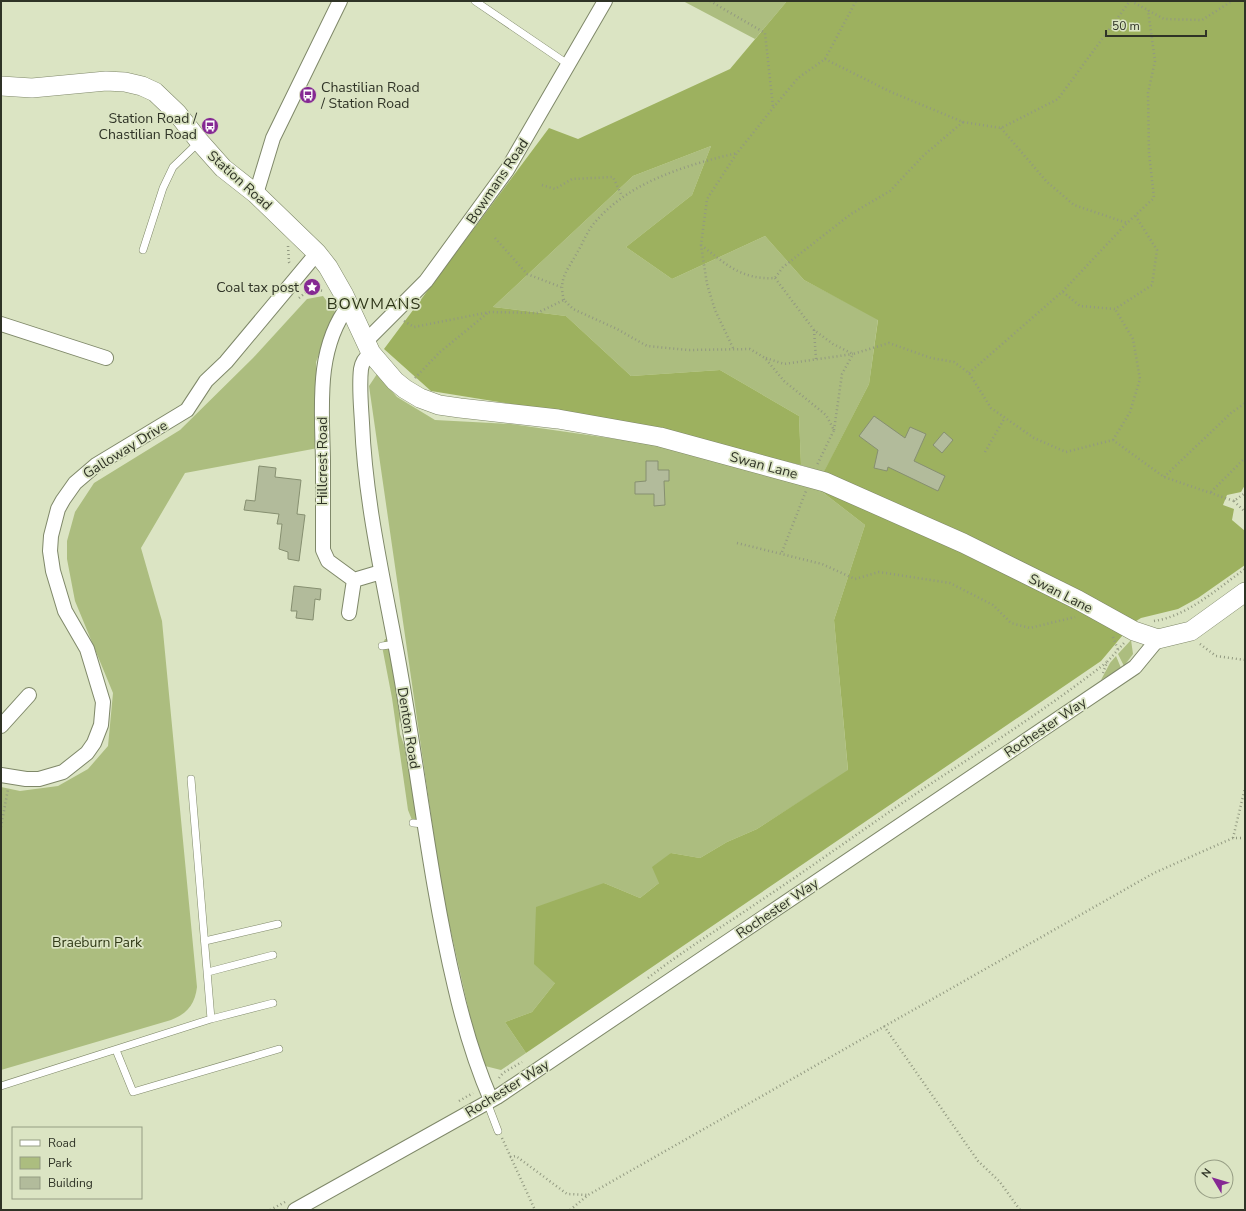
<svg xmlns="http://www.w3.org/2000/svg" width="1246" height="1211" viewBox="0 0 1246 1211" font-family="'Nunito Sans',sans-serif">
<rect width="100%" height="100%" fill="#dbe4c3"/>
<path fill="#acbd7f" d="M683 1H787L755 39Z
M711 146 692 195 626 247 672 279 765 236 804 280 878 319 869 384 824 472 801 465 799 416 720 370 631 376 566 316 493 307 633 176Z
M323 296 335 312 316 362 318 448 185 473 141 548 162 621 197 987C195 1004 187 1014 171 1020L1 1070V787L20 791 58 786 88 769 108 746 113 693 75 601 67 559V541L75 512 94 483 180 430 253 358 307 299Z
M377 374 397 397 435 420 511 424 651 444 816 487 865 525 834 620 848 771 757 829 727 842 700 858 671 853 659 883 640 898 604 883 555 983 532 1012 505 1022 526 1053 501 1070 481 1065 442 892 369 386Z
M385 639H388L401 712 399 724 400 734 409 758 417 820H412L408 810 392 698 382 646Z
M1131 640 1133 654 1124 666 1118 654Z
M1116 656 1121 668 1101 680 1110 663Z"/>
<path fill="#9db15f" d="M787 1H1245V485L1241 492 1227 495 1223 505 1234 509 1232 520 1245 531V565L1198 598 1178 609 1141 618 1133 623 1101 661 526 1053 505 1022 532 1012 555 983 534 964 536 907 604 883 640 898 659 883 652 867 671 853 700 858 727 842 757 829 848 770 834 620 865 525 816 487 869 384 878 320 804 280 765 236 672 279 626 247 692 195 711 146 633 176 493 307 566 316 631 376 720 370 799 416 801 465 599 418 431 391 384 349 549 128 578 139 730 69Z"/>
<path fill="#b2bb9b" stroke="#868f70" d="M874 416 905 438 910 427 926 434 914 461 945 476 938 491 888 467 887 471 874 468 878 450 859 436Z
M944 432 953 440 942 453 933 445Z
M646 461H658V470H669V481H664L665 505 654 506V494H635V482L646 481Z
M259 466 276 468 275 477 301 480 297 514 305 515 299 561 288 559V552L279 549 282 524H277L279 514 244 510 246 500 255 501Z
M294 586 321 589 320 600 315 599 313 620 296 618 297 611H291Z"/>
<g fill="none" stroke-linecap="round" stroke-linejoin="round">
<g stroke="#7f8869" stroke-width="8">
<path id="lane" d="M475 1 569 65
M143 250 163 188 173 167 199 142
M382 646 396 644
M191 779 211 1019
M413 823 424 824
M205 941 278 924
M208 972 273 955
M116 1050 133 1092 279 1049
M1 1086 211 1019 273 1003
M487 1102 498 1131"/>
</g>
<g stroke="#7f8869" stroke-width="16">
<path id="street" d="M256 194 273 138 340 1
M349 305C315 349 322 408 323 461 323 491 323 520 323 550L328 561 354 580
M1 324 106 358
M365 342 426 281 507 170 605 1
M371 353C366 357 362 362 361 369 359 386 361 405 362 423 365 497 381 569 395 643 417 757 428 873 455 987 464 1026 475 1063 491 1100
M354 580 381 572
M349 613 354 580
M1 726 29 695
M1 775 26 779H39L63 772 87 753 94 743 101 725 103 702 87 649 65 611 53 571 50 551 51 536 58 509 63 500 75 483 96 465 187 410 206 381 226 362 317 253
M295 1210 497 1097 1135 667 1158 639"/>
</g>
<g stroke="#7f8869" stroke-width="20">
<path id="secondary" d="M1 86 32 88 106 81 125 82 142 86 155 92 177 113 199 141 223 168 256 194 317 253 328 267 344 295 371 353 395 381 405 389 420 398 439 405 460 408 558 419 660 437 825 482 963 543 1078 600 1134 631 1158 639 1191 631 1245 592"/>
</g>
<path stroke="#929981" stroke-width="2.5" stroke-dasharray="1 3" stroke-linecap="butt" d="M710 1 765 33 773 107
M1131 1 1164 19 1202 20 1232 1
M825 59 891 92 963 122 1001 128 1058 99 1130 1
M1001 128 1046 181 1074 205 1127 223
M542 185 555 189 572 179 613 177 622 196
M495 238 527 274 561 287
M701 245C726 264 741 280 775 278L783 267 851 214 890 191 924 155 963 122
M288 246 289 262 291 265
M775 278 814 330 833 344 853 354 889 343 931 358 954 362 969 373 991 408 1034 438 1066 452 1113 440 1164 477 1234 501 1245 493
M307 284 311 288 323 291
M1063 292 1080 306 1115 309 1152 285 1157 250 1135 215
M299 298 311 288
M564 300C558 279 567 271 577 253 583 243 588 229 596 221 631 181 687 165 737 153
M404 321 414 327 490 312 537 313 564 300 573 309 617 329 647 346 688 350 750 349 765 358 784 381 826 415 834 430 817 465
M814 330 816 359
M733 348 715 310 707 284 701 245 707 199 737 153 773 108 798 78 825 59 856 1
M766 358 784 364 853 354
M969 373 1063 291 1127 223 1154 198 1149 153 1148 93 1155 61 1148 10
M415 378 440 352 489 312
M834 430 842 374 853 354
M1113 440 1130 412 1140 379 1133 339 1115 309
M985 452 1004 419
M1164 477 1231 413 1245 403
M1211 492 1245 458
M1234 501 1245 512
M737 543 822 564 855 579 879 572 950 583 993 605 1011 623 1030 628 1075 617
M782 552 806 491
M1154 621C1188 616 1218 588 1245 569
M1113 637 1118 650
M1200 644 1216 656 1245 660
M1103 673 1107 662 1124 643
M1 827 8 789
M1233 838 1245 788
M648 978C684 950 722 927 760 901 819 862 876 820 935 781 993 743 1052 705 1107 662
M884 1026 978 1161 1000 1182 1020 1210
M499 1078 503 1073 522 1062
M459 1101 473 1093
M502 1138 535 1210
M510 1157 516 1156 567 1194 588 1195
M270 1210 285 1202
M570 1210 588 1195 1154 873 1233 838H1245"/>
<use href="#lane" stroke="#fff" stroke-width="7"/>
<use href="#street" stroke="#fff" stroke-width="14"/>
<use href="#secondary" stroke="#fff" stroke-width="19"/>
</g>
<defs>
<g id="bus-disc" transform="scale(0.9)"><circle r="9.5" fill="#852893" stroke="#dbe4c3"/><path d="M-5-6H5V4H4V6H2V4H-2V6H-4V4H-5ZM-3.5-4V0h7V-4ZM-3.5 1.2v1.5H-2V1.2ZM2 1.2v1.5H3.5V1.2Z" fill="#fff"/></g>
<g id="sight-disc" transform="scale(0.9)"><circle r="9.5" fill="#852893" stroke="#dbe4c3"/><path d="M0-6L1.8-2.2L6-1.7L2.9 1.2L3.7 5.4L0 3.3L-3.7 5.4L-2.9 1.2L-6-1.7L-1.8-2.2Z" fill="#fff"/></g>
</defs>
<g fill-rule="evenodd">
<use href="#bus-disc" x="308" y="95"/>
<use href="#bus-disc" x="210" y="126"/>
<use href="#sight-disc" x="312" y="287"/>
</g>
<g text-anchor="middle" stroke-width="3.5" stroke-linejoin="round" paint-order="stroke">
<g font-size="14" fill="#2f3326" stroke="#dbe4c3" text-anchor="end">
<text x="321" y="92" text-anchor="start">Chastilian Road<tspan x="321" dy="16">/ Station Road</tspan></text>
<text x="197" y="123">Station Road /<tspan x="197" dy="16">Chastilian Road</tspan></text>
<text x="299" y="292">Coal tax post</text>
</g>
<g font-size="14" fill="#2f3326" stroke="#dbe4c3">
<text transform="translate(240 180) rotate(42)" y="5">Station Road</text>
<text transform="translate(497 181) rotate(-56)" y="5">Bowmans Road</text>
<text transform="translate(125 449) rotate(-32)" y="5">Galloway Drive</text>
<text transform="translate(322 461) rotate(-90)" y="5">Hillcrest Road</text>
<text transform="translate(764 465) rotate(15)" y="5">Swan Lane</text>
<text transform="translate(1061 593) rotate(27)" y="5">Swan Lane</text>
<text transform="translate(1045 727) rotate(-34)" y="5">Rochester Way</text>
<text transform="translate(409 728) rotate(81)" y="5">Denton Road</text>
<text transform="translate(777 908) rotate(-34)" y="5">Rochester Way</text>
<text transform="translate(507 1088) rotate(-32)" y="5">Rochester Way</text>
</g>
<g font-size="14" fill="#313a17" stroke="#dbe4c3">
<text x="97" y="947">Braeburn Park</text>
</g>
<g font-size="16" letter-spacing="1" fill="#2e3519" stroke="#dbe4c3">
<text x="374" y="309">BOWMANS</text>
</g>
</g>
<rect width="1246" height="1211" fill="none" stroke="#2f3326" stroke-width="4"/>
<rect x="12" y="1127" width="130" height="72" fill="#dbe4c3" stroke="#969d84"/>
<rect x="20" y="1140" width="20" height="6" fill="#ffffff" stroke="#969d84"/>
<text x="48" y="1147" font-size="12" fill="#2f3326">Road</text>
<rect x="20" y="1157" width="20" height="12" fill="#acbd7f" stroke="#969d84"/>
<text x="48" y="1167" font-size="12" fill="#2f3326">Park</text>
<rect x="20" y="1177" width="20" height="12" fill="#b2bb9b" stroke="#969d84"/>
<text x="48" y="1187" font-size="12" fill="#2f3326">Building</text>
<g transform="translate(1214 1179) rotate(308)"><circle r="19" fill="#dbe4c3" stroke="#969d84"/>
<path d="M0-3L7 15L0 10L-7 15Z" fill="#852893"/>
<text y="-6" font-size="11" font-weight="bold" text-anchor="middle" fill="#2f3326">N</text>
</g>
<path d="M1106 30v6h100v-6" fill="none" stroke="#2f3326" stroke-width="2"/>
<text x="1112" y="30" font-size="12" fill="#2f3326" stroke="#dbe4c3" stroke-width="3" paint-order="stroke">50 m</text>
</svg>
